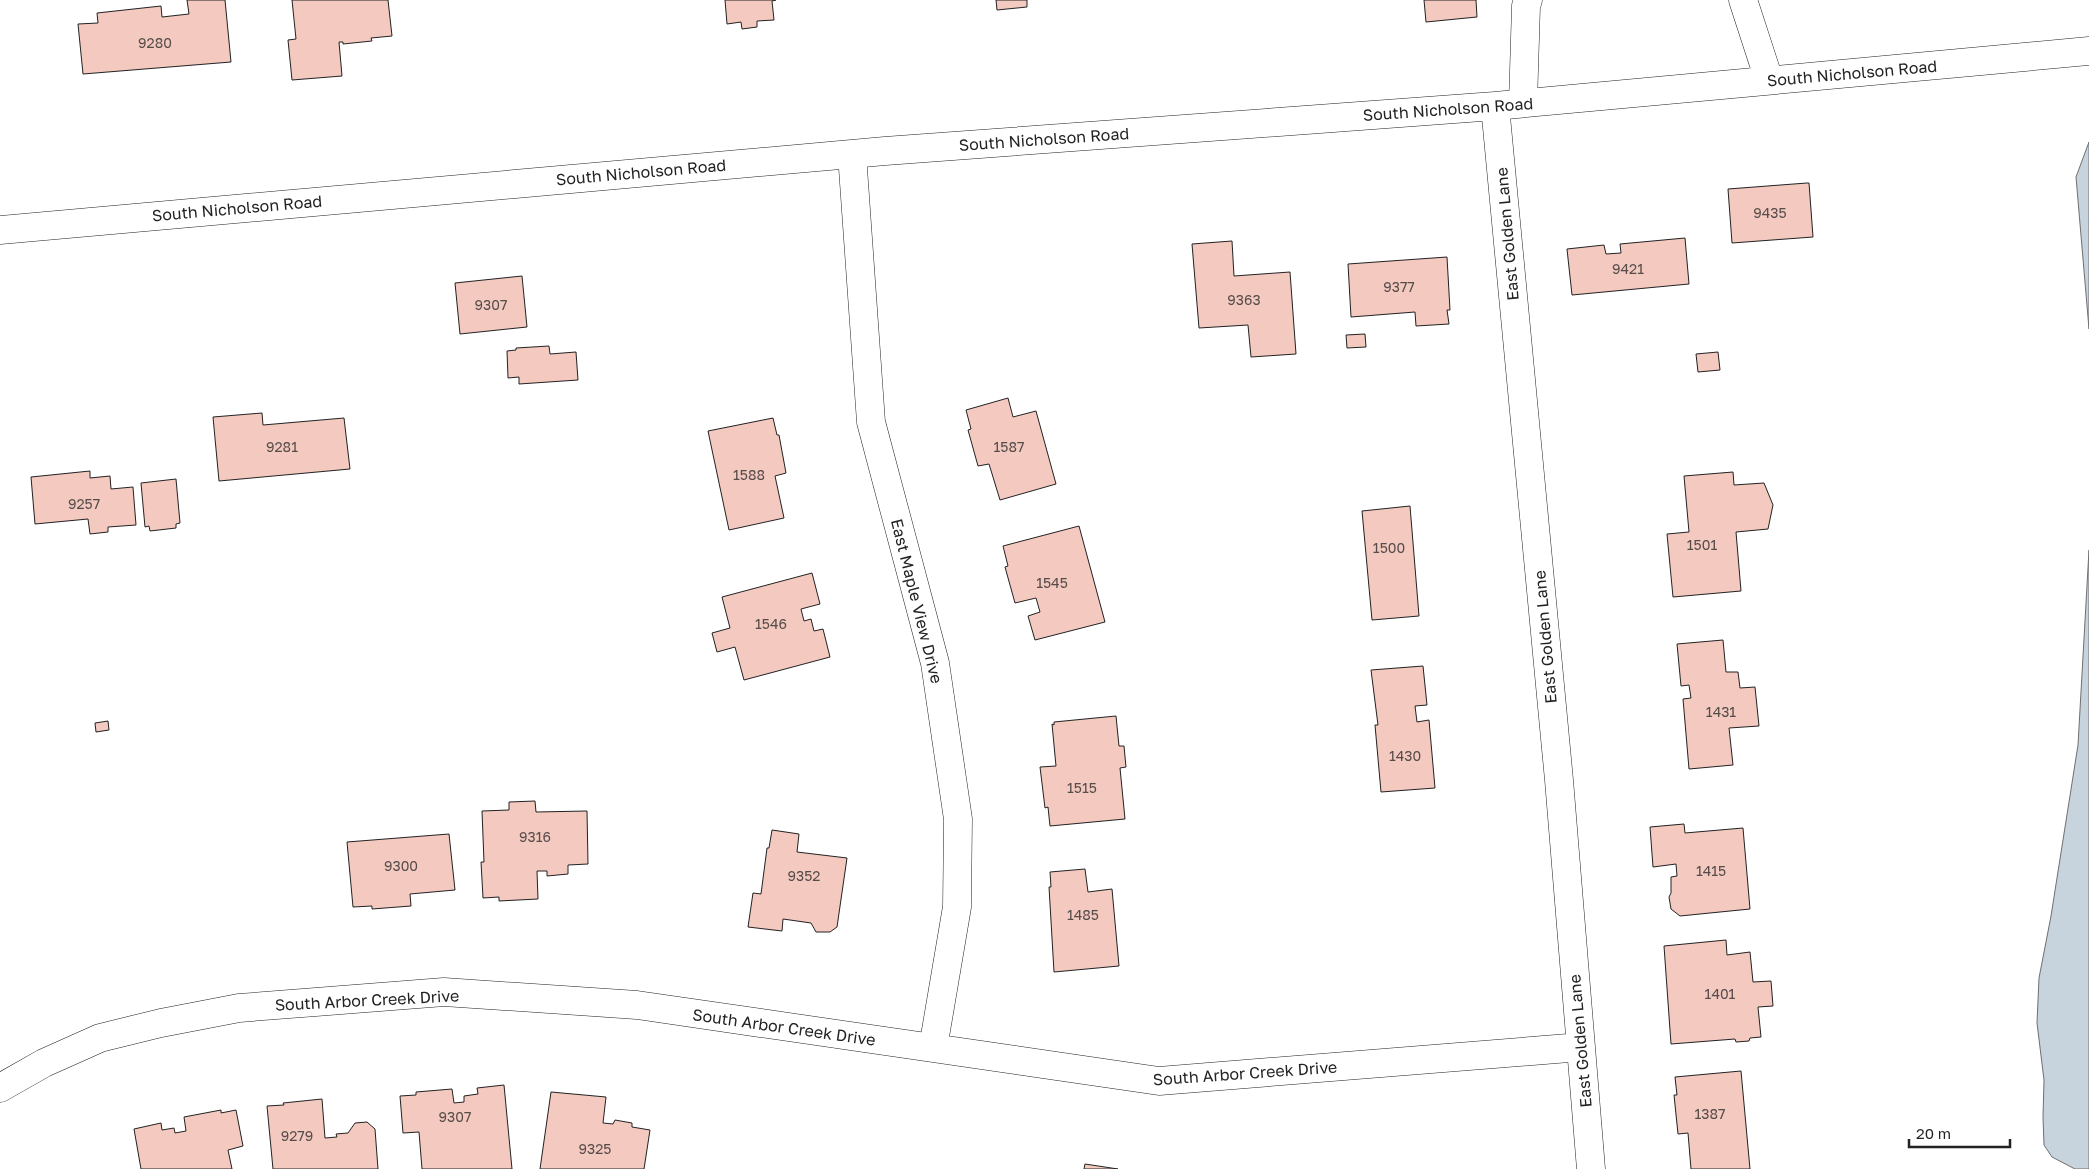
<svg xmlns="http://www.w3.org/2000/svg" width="2089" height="1169" viewBox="0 0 2089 1169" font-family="'Golos Text',sans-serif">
<rect width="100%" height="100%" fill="#fff"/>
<path fill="#c7d3dd" stroke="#6f6f6f" d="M2089 142V329L2076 177Z
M2089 550V1169H2075L2052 1157 2044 1145 2043 1117 2044 1080 2037 1023 2039 978 2051 916 2078 745Z"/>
<path fill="#f3c9c0" stroke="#222" d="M187 0H225L231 62 83 74 78 24 98 23 97 13 161 6 162 17 189 14Z
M292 0H388L392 36 371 38 372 41 343 44V42H339L342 76 292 80 288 40 296 39Z
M725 0H776L772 1 774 20 757 21V27L742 29 741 22 727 24Z
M996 0H1027V7L997 10Z
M1424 0H1476L1477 17 1426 22Z
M1807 183H1809L1813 237 1732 243 1728 189Z
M1685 238 1689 284 1572 295 1567 249 1604 245 1606 254 1621 253 1620 244Z
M1232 241 1234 276 1290 272 1296 354 1251 357 1248 325 1199 328 1192 244Z
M1447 257 1450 310H1447L1449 324 1416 326 1415 312 1351 317 1348 264Z
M522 276 527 327 460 334 455 283Z
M1365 334 1366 347 1347 348 1346 335Z
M549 346 550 354 576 352 578 380 519 384V377L508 378 507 351 516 350V348Z
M1718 352 1720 370 1698 372 1696 354Z
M1008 398 1013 417 1036 411 1056 484 1000 500 989 464 978 466 968 430 971 429 966 410Z
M262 413 263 425 344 418 350 469 219 481 213 417Z
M773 418 777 435H779L786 473 775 476 784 518 729 530 708 431Z
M90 471V478L110 476 111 489 133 487 136 525 108 527V532L90 534 88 519 35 524 31 477Z
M1733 472 1734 485 1764 483 1773 505 1768 529 1736 532 1741 591 1673 597 1667 534 1689 532 1684 476Z
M176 479 180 523 176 524V528L150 531 149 526 145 527 141 483Z
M1410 506 1419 616 1372 620 1362 511Z
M1079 526 1105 622 1035 640 1028 616 1040 612 1036 598 1015 603 1005 567 1008 566 1003 546Z
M812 573 820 604 801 609 804 621 811 619 814 631 823 629 830 657 744 680 735 647 717 652 712 633 730 628 722 597Z
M1723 640 1726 672H1738L1740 688 1755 687 1759 726 1729 728 1733 765 1689 769 1683 699 1691 698 1689 685 1681 686 1677 644Z
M1423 666 1427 705 1415 706 1417 722 1429 720 1435 788 1381 792 1375 725H1378L1371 670Z
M1116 716 1119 746H1124L1126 767 1120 768 1125 819 1050 826 1048 807 1045 808 1040 767 1056 766 1052 724 1054 725V722Z
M108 721 109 730 96 732 95 723Z
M535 801 536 812 587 811 588 864 568 865V874L547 876V871H537L538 899 499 901V897L483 898 481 862H484L482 811 509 810V802Z
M1684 824 1685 833 1743 828 1750 909 1680 916 1671 909 1669 897 1671 893V877L1677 876 1676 864 1653 867 1650 827Z
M772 830 799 834 797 852 847 858 837 927 830 932H816L811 923 783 919 782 931 748 927 753 893 761 894 767 848H769Z
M449 834 455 890 410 894 411 906 372 909V906L353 907 347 842Z
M1085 869 1088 892 1112 889 1119 966 1054 972 1049 887H1051L1050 872Z
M1726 940 1727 955 1750 952 1753 982 1771 981 1773 1006 1758 1007 1761 1037 1750 1038 1749 1041 1736 1042 1735 1039 1671 1044 1664 946Z
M1741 1071 1750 1169H1691L1688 1133 1678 1134 1674 1095H1677L1675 1077Z
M504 1085 512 1169H422L419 1132 403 1133 400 1096 416 1095V1092L452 1089 454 1103 464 1102V1096L478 1094 477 1088Z
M551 1092 606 1097 603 1123 613 1124 615 1120 632 1123V1127L650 1130 644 1169H540Z
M322 1099 325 1138 337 1137 336 1134 348 1133 355 1123 367 1122 375 1129 378 1169H273L267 1106 284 1105 283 1103Z
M221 1110V1113L236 1110 243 1146 228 1150 232 1169H141L134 1129 161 1123 162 1130 174 1128 175 1133 186 1131 184 1117Z
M1085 1164 1118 1169H1084Z"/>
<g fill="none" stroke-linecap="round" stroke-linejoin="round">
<g stroke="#222" stroke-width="29">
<path id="minor" d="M1743 0 1769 80
M1523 103 1526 6 1528 0
M1495 106 1559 780 1591 1169
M852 154 871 422 935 663 958 819 957 907 933 1048
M0 230 885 151 1495 106 2089 51
M0 1088 44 1063 100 1038 161 1023 239 1008 444 992 637 1005 1159 1081 1581 1047"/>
</g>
<use href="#minor" stroke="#fff" stroke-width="28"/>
</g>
<g text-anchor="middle" stroke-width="4" stroke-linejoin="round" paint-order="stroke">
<g font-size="14" fill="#564c4a">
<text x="155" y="48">9280</text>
<text x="1770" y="218">9435</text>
<text x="1628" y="274">9421</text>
<text x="1399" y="292">9377</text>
<text x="1244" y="305">9363</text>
<text x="491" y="310">9307</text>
<text x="282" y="452">9281</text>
<text x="1009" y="452">1587</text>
<text x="749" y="480">1588</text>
<text x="84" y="509">9257</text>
<text x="1702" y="550">1501</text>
<text x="1389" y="553">1500</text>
<text x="1052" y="588">1545</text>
<text x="771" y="629">1546</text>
<text x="1721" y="717">1431</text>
<text x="1405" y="761">1430</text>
<text x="1082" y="793">1515</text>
<text x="535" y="842">9316</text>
<text x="401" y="871">9300</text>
<text x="1711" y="876">1415</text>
<text x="804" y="881">9352</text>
<text x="1083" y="920">1485</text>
<text x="1720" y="999">1401</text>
<text x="1710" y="1119">1387</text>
<text x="455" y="1122">9307</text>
<text x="297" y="1141">9279</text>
<text x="595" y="1154">9325</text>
</g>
<g font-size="16" fill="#222" stroke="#fff">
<text transform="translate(1852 73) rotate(-5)" y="6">South Nicholson Road</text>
<text transform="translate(1448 109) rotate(-4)" y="6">South Nicholson Road</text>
<text transform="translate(1044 139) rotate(-4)" y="6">South Nicholson Road</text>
<text transform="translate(641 172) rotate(-5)" y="6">South Nicholson Road</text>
<text transform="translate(237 208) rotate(-5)" y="6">South Nicholson Road</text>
<text transform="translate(1507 234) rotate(-95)" y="6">East Golden Lane</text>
<text transform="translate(917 601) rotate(76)" y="6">East Maple View Drive</text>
<text transform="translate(1545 637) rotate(-95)" y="6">East Golden Lane</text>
<text transform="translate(367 1000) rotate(-3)" y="6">South Arbor Creek Drive</text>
<text transform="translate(784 1027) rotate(8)" y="6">South Arbor Creek Drive</text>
<text transform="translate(1580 1041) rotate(-95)" y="6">East Golden Lane</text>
<text transform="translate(1245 1073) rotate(-4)" y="6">South Arbor Creek Drive</text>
</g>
</g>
<path d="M1909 1139v8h101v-8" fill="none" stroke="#222222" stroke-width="2.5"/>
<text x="1916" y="1139" font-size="15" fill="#222222" stroke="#ffffff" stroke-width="4" paint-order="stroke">20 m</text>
</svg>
